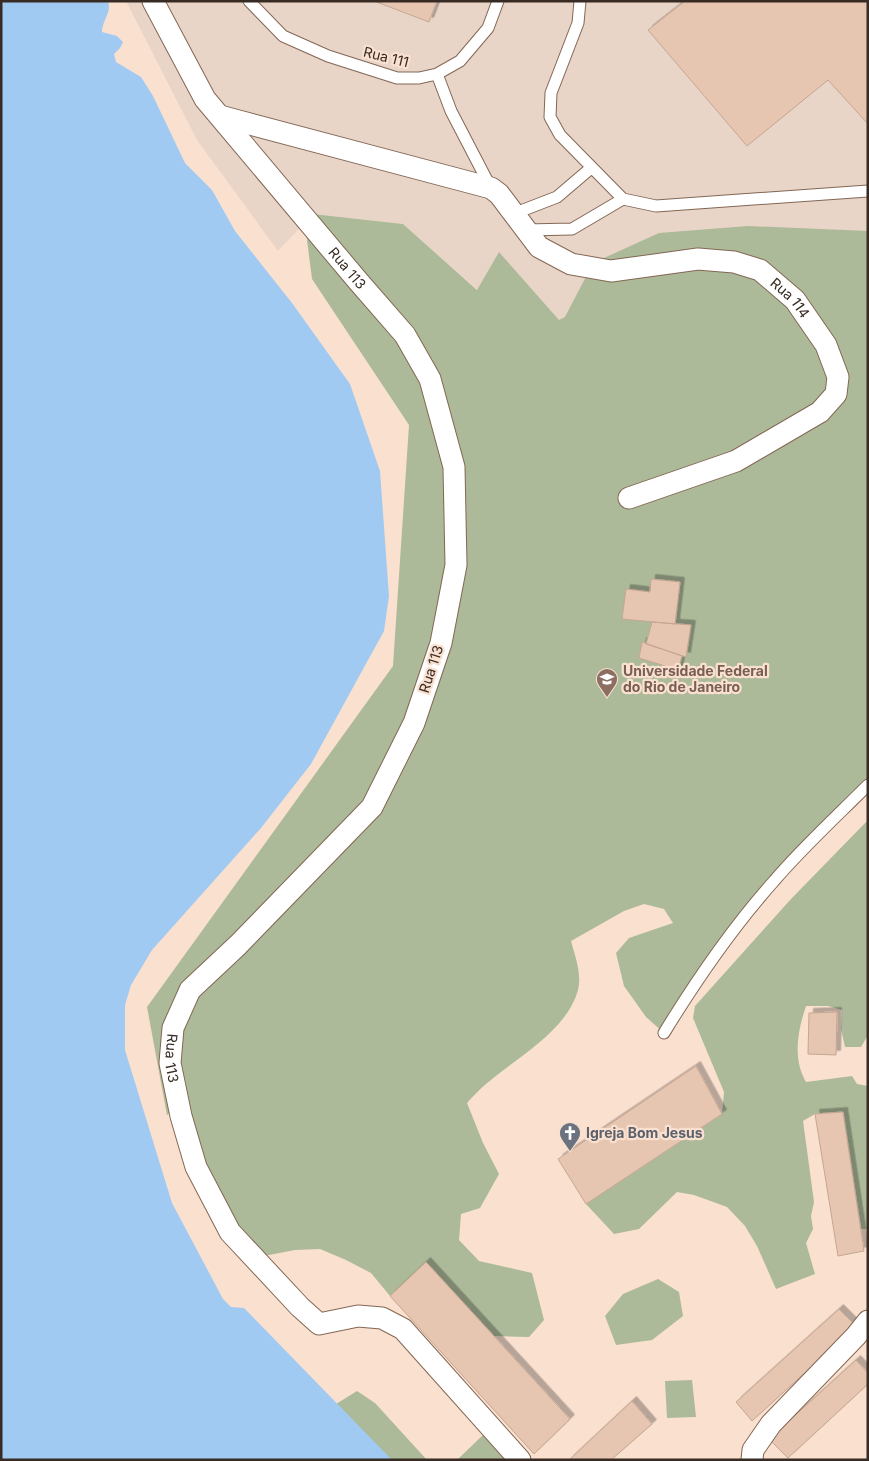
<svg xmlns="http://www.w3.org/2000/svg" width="869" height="1461" viewBox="0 0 869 1461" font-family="Inter,sans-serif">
<defs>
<filter id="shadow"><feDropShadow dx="4.5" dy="-4.5" stdDeviation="0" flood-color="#0004"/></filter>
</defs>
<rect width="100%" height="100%" fill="#fae0cf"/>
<path fill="#e9d4c8" d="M126 1H868V258L566 328 499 253 478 290 403 224 313 214 278 251 197 140Z"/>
<path fill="#acba99" d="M313 214 403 224 477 290 499 252 559 320 565 317 593 263 659 233 748 226 868 231V785L774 880 664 1033 646 1017 624 986 616 953 629 938 673 923 664 909 644 904 624 911 571 941C575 956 582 974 578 990 567 1031 516 1058 486 1084 479 1090 473 1096 467 1103L483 1143 499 1174 480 1208 461 1214 459 1240 479 1261 532 1273 544 1320 529 1337 494 1336 426 1262 390 1296 371 1273 346 1260 320 1249 295 1250 269 1255 252 1256 230 1232 179 1108 167 1115 147 1007 393 666 409 425 312 279 307 240Z
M868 820V1035L861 1047H845L841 1029 842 1010 828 1006H806C798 1030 792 1058 806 1082L852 1076 857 1084 868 1086V1229H861L842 1112 815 1114 803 1121 814 1202 811 1216 813 1229 806 1243 815 1274 776 1289 757 1246 745 1226 727 1207 694 1195 677 1192 639 1229 614 1234 586 1204 722 1114 724 1092 693 1018 695 1006 791 899Z
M658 1279 679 1292 683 1316 652 1340 616 1345 605 1316 623 1294Z
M692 1380 696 1417 667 1418 665 1381Z
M357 1391 375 1403 427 1460H360L328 1409Z
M484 1434 517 1460H457Z"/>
<path fill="#a1caf2" d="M1 1H108C112 13 102 20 102 32L117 36 123 42 120 48 114 54 116 62 141 77 153 96 185 163 212 190 235 231 292 303 350 384 380 471 389 596 384 631 311 764 261 828 152 950 131 985 125 1005V1050L172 1203 223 1299 231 1307 244 1308 392 1460H1Z"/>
<path fill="#e6c5b1" stroke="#c5a692" filter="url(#shadow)" d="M374 1H437L429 22Z
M685 1H868V124L828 80 747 146 648 30Z
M651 579 680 582 675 624 622 619 626 589 650 592Z
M652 622 691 625 686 657 646 644Z
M642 642 682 656 678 670 639 658Z
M837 1012 836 1055 808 1054 809 1013Z
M696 1066 722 1114 586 1204 558 1159Z
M843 1112 864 1251 838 1256 815 1114Z
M426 1262 570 1419 534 1454 390 1296Z
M839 1309 856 1326 752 1421 736 1402Z
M856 1360 868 1373V1384L788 1458 769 1439Z
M632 1401 652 1424 611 1460H569Z"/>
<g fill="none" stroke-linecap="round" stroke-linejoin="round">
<g stroke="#836754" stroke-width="13">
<path id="service" d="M249 1 283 36 328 56 397 78H419L437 74 460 61 488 28 498 1
M580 1 578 23 551 93 550 117 560 135 623 199 656 206 868 191
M437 74 451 111 491 188
M513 214 557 197 591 168
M526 230 572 229 623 199
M664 1033C697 979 732 928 774 881 803 847 836 817 868 785"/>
</g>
<g stroke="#836754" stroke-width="23">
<g id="minor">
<path id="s1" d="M153 1 205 99 358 281 405 335 430 379 454 467 456 565 441 643 414 723 372 807 238 945 190 990 173 1028 170 1063 181 1116 196 1167 230 1232 300 1307 319 1324 358 1316 382 1318 403 1329 520 1460"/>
<path id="s2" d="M220 116 491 188 499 194 539 247 571 264 611 271 698 259 734 262 760 270 795 300 826 345 838 377 836 394 820 412 736 461 629 498"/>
<path d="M752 1460 753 1450 771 1424 856 1336 868 1321"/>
</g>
</g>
<use href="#service" stroke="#fff" stroke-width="11"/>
<use href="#minor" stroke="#fff" stroke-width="21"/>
</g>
<defs>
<g id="university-pin" transform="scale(1.125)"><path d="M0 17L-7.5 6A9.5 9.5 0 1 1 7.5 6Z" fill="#8d6e63" stroke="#fae0cf"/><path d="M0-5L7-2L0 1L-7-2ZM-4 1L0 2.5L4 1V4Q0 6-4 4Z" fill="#fff"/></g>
<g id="church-pin" transform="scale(1.125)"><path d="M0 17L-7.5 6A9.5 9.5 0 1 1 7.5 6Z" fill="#6b7280" stroke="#fae0cf"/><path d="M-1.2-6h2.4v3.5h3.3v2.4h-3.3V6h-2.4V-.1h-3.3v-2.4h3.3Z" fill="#fff"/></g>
</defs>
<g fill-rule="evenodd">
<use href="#university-pin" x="607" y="679"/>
<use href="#church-pin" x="570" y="1133"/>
</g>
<g text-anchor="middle" stroke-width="4.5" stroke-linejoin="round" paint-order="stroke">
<g font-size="14" fill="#372b23" stroke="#fae0cf">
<text transform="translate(386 57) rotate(14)" y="5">Rua 111</text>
<text dy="5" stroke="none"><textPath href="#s1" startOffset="332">Rua 113</textPath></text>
<text dy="5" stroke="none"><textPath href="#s2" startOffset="626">Rua 114</textPath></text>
<text transform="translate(431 669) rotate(-72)" y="5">Rua 113</text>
<text dy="5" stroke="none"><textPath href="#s1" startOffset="1248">Rua 113</textPath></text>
</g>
<g font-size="14" font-weight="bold" fill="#785e54" stroke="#fae0cf" text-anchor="start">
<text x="623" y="676">Universidade Federal<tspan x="623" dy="16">do Rio de Janeiro</tspan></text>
</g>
<g font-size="14" font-weight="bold" fill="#5b616d" stroke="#fae0cf" text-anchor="start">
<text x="586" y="1138">Igreja Bom Jesus</text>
</g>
</g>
<rect width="869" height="1461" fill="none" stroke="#372b23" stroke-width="5"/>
</svg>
